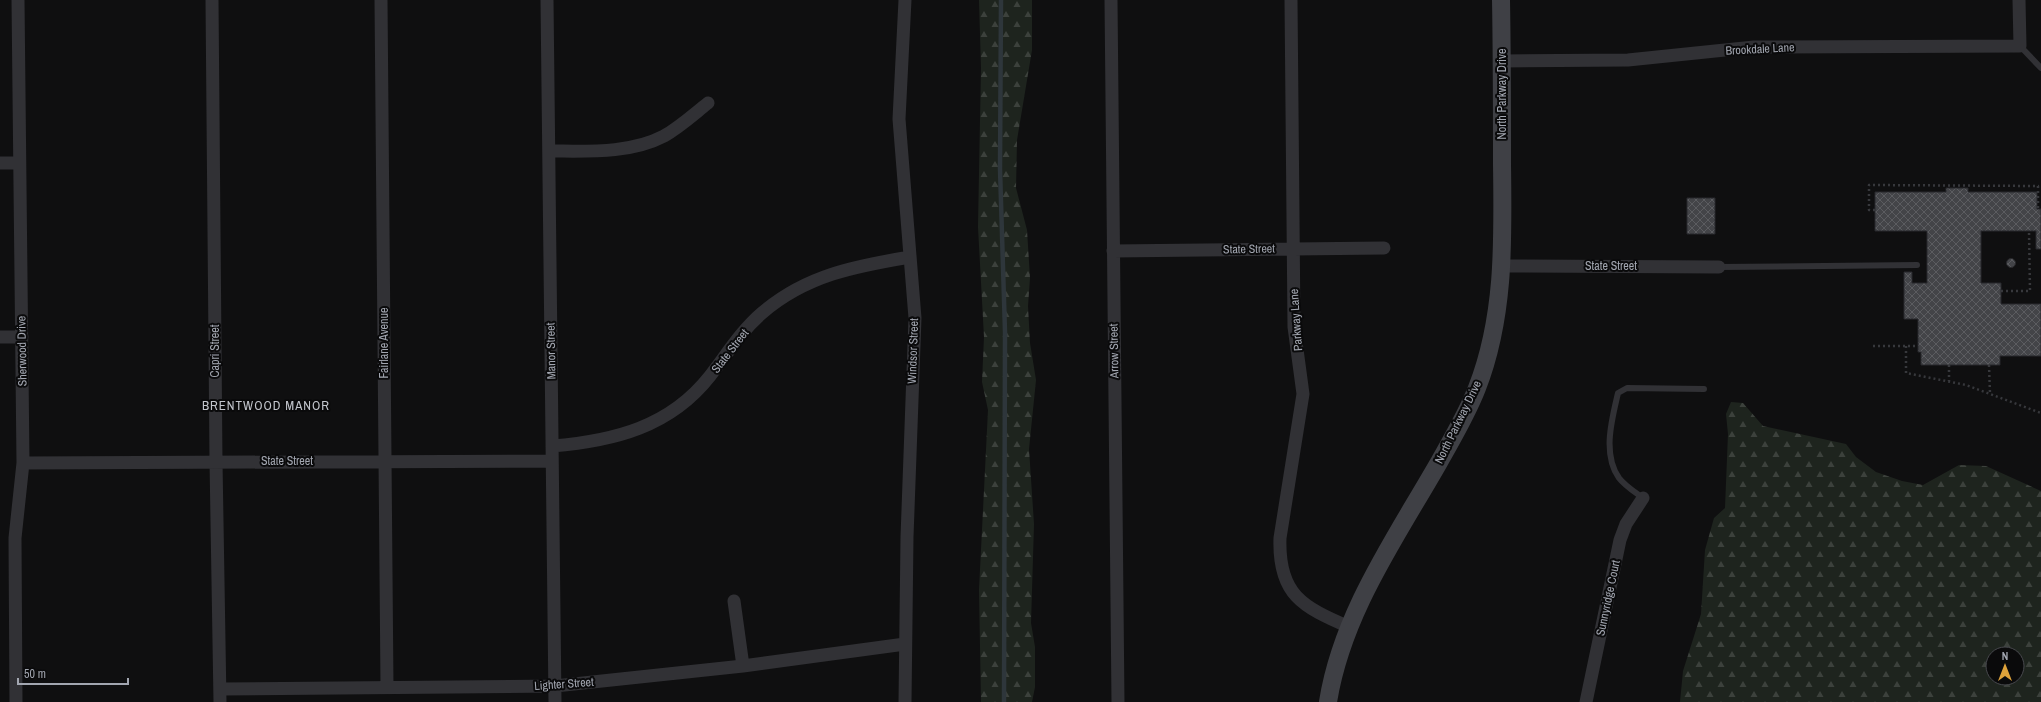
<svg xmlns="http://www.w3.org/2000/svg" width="2041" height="702" viewBox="0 0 2041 702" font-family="'Archivo Narrow',sans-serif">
<defs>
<pattern id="forest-firs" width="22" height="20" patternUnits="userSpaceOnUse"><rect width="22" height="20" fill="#1e241e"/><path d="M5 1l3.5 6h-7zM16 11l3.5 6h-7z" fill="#3c413c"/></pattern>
<pattern id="building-cross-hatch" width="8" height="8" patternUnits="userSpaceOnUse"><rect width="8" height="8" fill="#434448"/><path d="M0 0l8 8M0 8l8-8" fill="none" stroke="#5b5c60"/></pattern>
</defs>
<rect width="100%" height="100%" fill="#0f0f10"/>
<path fill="url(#forest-firs)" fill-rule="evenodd" d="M979 0H1032V50L1017 140 1016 188 1027 230 1030 278 1028 306 1030 343 1036 380 1029 449 1034 524 1031 623 1035 647V687L1032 702H981L979 590 988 410 982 382 984 337 978 227 981 68Z
M1731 402 1743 403 1763 426 1846 444 1856 457 1876 472 1902 481 1923 485 1959 465 1986 466 2041 491V702H1680L1683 671 1701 614 1705 550 1714 518 1725 508 1728 434 1726 414ZM1993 654H2017V678H1993Z"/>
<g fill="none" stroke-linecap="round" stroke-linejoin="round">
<path stroke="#2e363b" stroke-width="4.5" d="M1001 0 1000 169 1005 332 1004 702"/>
</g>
<path fill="url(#building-cross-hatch)" stroke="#29292c" d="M1946 188H1968V192H2037V209H2041V249H2036V231H1981V283H2001V304H2041V356H2000V365H1921V352H1918V319H1904V272H1912V283H1927V231H1875V192H1946Z
M1687 198H1715V234H1687Z
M2006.5 263a4.5 4.5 0 1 1 9 0a4.5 4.5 0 1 1-9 0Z"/>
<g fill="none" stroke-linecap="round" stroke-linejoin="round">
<path stroke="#37383c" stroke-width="2.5" stroke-dasharray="2 3" stroke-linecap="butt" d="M1875 210H1869V185L2038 186V209
M2001 291H2030L2029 231
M1873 346H1918
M1906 346V373L1966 385 2041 413
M1949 365V381
M1989 365 1990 394"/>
<path stroke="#313135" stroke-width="6" d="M2020 46 2041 68
M1719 267 1917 265
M1643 498C1635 492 1625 486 1619 478 1602 454 1612 419 1618 393L1627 388 1704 389"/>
<path stroke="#313135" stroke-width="13" d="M212 0 216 461 220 702
M381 0 387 687
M547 0 555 702
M1111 0 1118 702
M1291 0 1294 327 1303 394 1280 538C1278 595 1303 607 1349 627
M1502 61 1628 60 1754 47 2020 46 2019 0
M549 151C586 151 630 154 664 136 680 127 694 114 708 103
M0 163H19
M1113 251 1384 248
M1502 266 1719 267
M0 337H22
M552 446C614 441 670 427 710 376 727 354 741 331 762 313 806 275 856 266 910 257
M23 463 552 461
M734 601 743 666
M221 689 555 686 743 666 905 644
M16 702 15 538 23 463 18 0
M905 702 907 537 915 318 899 119 905 0
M1586 702 1620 540 1626 524 1643 498"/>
<path stroke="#3f4045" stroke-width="18" d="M1328 702C1342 614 1395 539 1438 464 1452 439 1467 414 1477 388 1505 316 1503 240 1502 164 1502 109 1502 55 1501 0"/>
</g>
<g text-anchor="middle" stroke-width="4" stroke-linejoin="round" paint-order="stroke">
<g font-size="12" fill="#a2a6b0" stroke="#0a0a0b">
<text transform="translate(1760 49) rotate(-3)" y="4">Brookdale Lane</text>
<text transform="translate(1502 94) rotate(-90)" y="4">North Parkway Drive</text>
<text transform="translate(1249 249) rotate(-1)" y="4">State Street</text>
<text x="1611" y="270">State Street</text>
<text transform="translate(1296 320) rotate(-94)" y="4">Parkway Lane</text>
<text transform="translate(384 343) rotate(-90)" y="4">Fairlane Avenue</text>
<text transform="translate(22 351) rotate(-91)" y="4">Sherwood Drive</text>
<text transform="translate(215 351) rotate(-90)" y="4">Capri Street</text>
<text transform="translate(551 351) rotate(-91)" y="4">Manor Street</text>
<text transform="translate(730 351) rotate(-52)" y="4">State Street</text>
<text transform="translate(913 351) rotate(-88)" y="4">Windsor Street</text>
<text transform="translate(1114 351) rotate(-91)" y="4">Arrow Street</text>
<text transform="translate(1458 422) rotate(-64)" y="4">North Parkway Drive</text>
<text x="287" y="465">State Street</text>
<text transform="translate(1608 598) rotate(-78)" y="4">Sunnyridge Court</text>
<text transform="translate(564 684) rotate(-4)" y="4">Lighter Street</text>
</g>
<g font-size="13" letter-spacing="1" fill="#c2c5cc" stroke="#0a0a0b">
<text x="266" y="410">BRENTWOOD MANOR</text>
</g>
</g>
<g transform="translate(2005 666)"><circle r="19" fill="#0a0a0b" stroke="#47484d"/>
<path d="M0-3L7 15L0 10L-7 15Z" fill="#dea23a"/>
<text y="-6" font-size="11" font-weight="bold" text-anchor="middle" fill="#a2a6b0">N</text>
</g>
<path d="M18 678v6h110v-6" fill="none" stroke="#a2a6b0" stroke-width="2"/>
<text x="24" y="678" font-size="12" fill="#a2a6b0" stroke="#0a0a0b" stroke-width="3" paint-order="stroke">50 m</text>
</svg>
